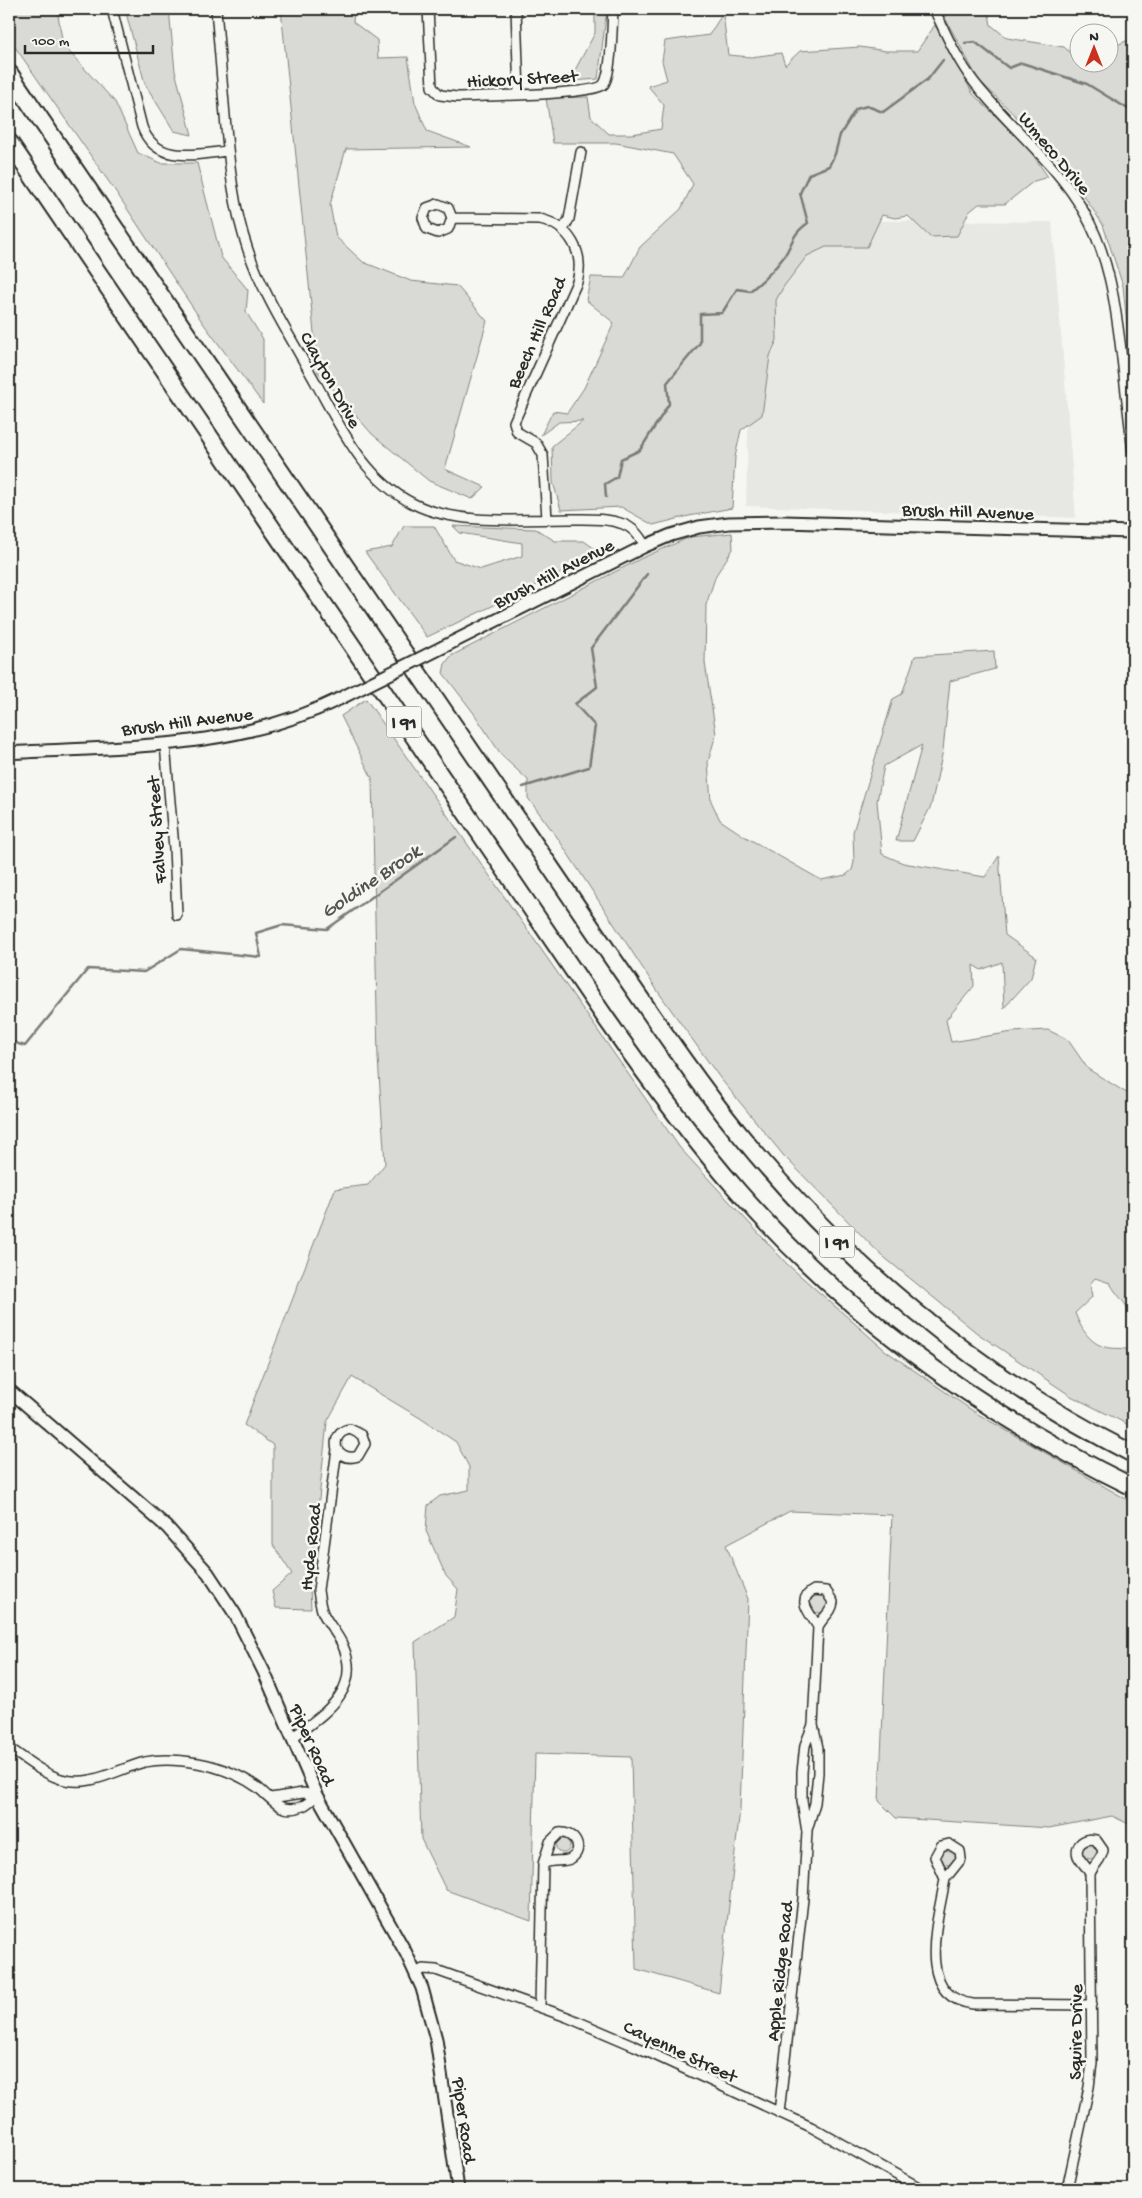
<svg xmlns="http://www.w3.org/2000/svg" width="1142" height="2198" viewBox="0 0 1142 2198" font-family="'Gochi Hand',sans-serif">
<rect width="100%" height="100%" fill="#f6f6f2"/>
<filter id="ink" filterUnits="userSpaceOnUse"><feTurbulence type="fractalNoise" baseFrequency=".02" numOctaves="2"/><feDisplacementMap in="SourceGraphic" scale="10" xChannelSelector="R" yChannelSelector="G"/><feConvolveMatrix kernelMatrix="1 2 1 2 8 2 1 2 1" color-interpolation-filters="sRGB"/></filter>
<g filter="url(#ink)">
<path fill="#e7e7e3" d="M754 220 1052 222 1076 518 746 506Z"/>
<path fill="#d9d9d5" stroke="#828280" d="M9 9H57L63 45 115 102 138 153 161 163H197L221 257 248 290 246 312 263 339V404L203 323 116 192 13 44Z
M125 9H169L175 71 192 135 174 131 145 84Z
M281 9H354L353 22 377 40 378 58 408 57 415 103 427 131 471 147 346 149 330 205 336 237 363 262 411 281 457 286 487 321 445 469 485 487 472 499 429 481 372 434 318 372Z
M595 9H607L598 79 560 82 575 70 595 33Z
M945 9H988L991 25 1007 38 1064 47 1082 63 1110 62V48L1133 38V385L1123 286 1103 225 1062 162 978 79 945 18Z
M723 13 728 55 751 57 781 53 785 65 800 51 860 47 886 51H917L935 25 973 94 1029 149 1048 177 1034 181 1005 204H979L969 212 957 236 930 237 908 216 895 218 882 215 867 247H826L807 256 784 286 776 300 777 340 770 356 762 415 741 430 735 457 732 508 689 516 653 525 621 507 561 510 553 482 552 446 583 421 559 422 541 435 553 411 567 413 584 388 614 323 586 300 591 277 624 278 640 247 681 209 693 184 673 154 616 143H553L546 98 588 97 591 117 609 134H632L661 129 664 105 648 86 667 80 662 61 665 41 709 35Z
M404 526H434L454 560 481 569 522 556V543L460 533 453 526 536 529 555 541H584L602 554 427 637 365 552 392 547Z
M732 533 733 549 716 575 706 605 705 663 716 734 708 762 711 801 720 820 744 836 821 880 846 875 852 870 854 862 853 832 893 699 902 694 915 656 994 651 995 669 950 681 943 750 931 806 913 841H896L922 745 884 766 877 801 882 854 903 863 985 877 999 856 1005 935 1036 957 1031 978 1004 1008 1002 962 981 970 973 965 974 986 946 1020 951 1042 1013 1032 1048 1030 1068 1040 1088 1069 1133 1097V1319C1131 1308 1116 1295 1110 1283L1095 1278 1090 1284 1092 1297 1075 1313C1081 1329 1091 1346 1110 1348 1119 1349 1125 1347 1133 1352V1427L1071 1396 977 1333 879 1253 784 1156 720 1078 659 993 557 837 528 798V780L502 756 473 712 443 673 445 664 451 656 642 558 690 537Z
M366 699 680 1148 787 1264 886 1351 976 1413 1133 1503V1826L1112 1816 1049 1828 896 1818 879 1801 892 1515 790 1511 726 1545 748 1599 740 1809 719 1993 636 1969 631 1757 535 1754 531 1921 446 1890 421 1839 415 1642 454 1617 458 1589 446 1576 426 1531 428 1505 440 1496 469 1490V1467L456 1442 420 1418 352 1377 327 1422 310 1586 311 1609 276 1608 272 1591 292 1574 273 1545V1445L244 1425 335 1189 368 1185 385 1164 378 1058 372 778 341 716Z
M810 1604a9 9 0 1 1 18 0a9 9 0 1 1-18 0Z
M556 1846a7 7 0 1 1 14 0a7 7 0 1 1-14 0Z
M1082 1851a8 8 0 1 1 16 0a8 8 0 1 1-16 0Z
M940 1857a8 8 0 1 1 16 0a8 8 0 1 1-16 0Z"/>
<g fill="none" stroke-linecap="round" stroke-linejoin="round">
<path stroke="#7a7a78" stroke-width="2.5" d="M965 43 975 42 1009 68 1022 63 1087 84 1133 112
M606 497 605 484 617 477 621 459 640 450 669 404 667 383 700 343V314L722 313 737 289 750 291C763 281 773 271 783 258 794 242 790 236 808 223L800 193 809 174 829 166 835 154 840 135 856 109 867 106 883 112 928 79 943 60
M523 787 589 767 595 726 575 704 597 687 591 648 647 574
M9 1041 25 1046 88 969 144 972 181 949 261 957 256 933 282 925 327 929 456 837"/>
<g stroke="#2b2b2b" stroke-width="12">
<path id="minor" d="M112 9 142 127C156 165 196 154 228 151
M216 9C219 45 222 80 225 116 229 162 233 207 248 250 264 297 293 341 317 385 342 430 365 480 414 504 458 526 523 519 571 519 588 519 607 518 623 524 634 528 640 536 645 546
M428 9 432 87 440 95 457 97C477 96 597 95 604 84 612 71 612 26 613 9
M516 9 519 94
M613 9H633
M934 9C946 34 957 60 974 82 1009 127 1056 162 1084 212 1109 256 1115 301 1121 350 1125 384 1129 418 1133 452
M452 218 448 229 438 233 427 229 423 218 427 208 438 204 448 208 452 218 540 219C570 226 585 253 577 282L514 422 517 432 536 443 543 455 547 519
M563 230 569 219 581 152
M165 744 174 848 177 915
M814 1590 826 1591 833 1602C832 1613 822 1617 818 1627 812 1615 794 1600 814 1590Z
M292 1738C322 1715 363 1691 343 1646 338 1634 328 1624 323 1613 320 1606 319 1597 318 1590L337 1449C334 1439 339 1431 350 1429L362 1435 365 1444 358 1456C349 1459 342 1457 337 1449
M9 1748C25 1759 42 1773 61 1779 91 1788 117 1769 145 1762 163 1758 181 1760 198 1763 219 1767 240 1775 257 1787 265 1793 276 1806 284 1808 298 1811 307 1805 317 1795
M271 1798 303 1793 317 1795
M807 1830 815 1803 818 1773V1748L813 1725 818 1627
M559 1833C574 1831 586 1850 570 1859 562 1863 553 1858 543 1864L550 1842Z
M949 1844 960 1851 961 1859 945 1879 935 1857 941 1846Z
M945 1879C939 1917 913 1997 973 2004L1092 2005
M416 1973 423 1969 436 1970 567 2017 635 2046 811 2127 922 2189
M540 2007 543 1864
M779 2113 803 1899 807 1832 802 1801V1772L805 1745 813 1725
M1067 2189 1089 2087 1092 2063 1090 1874C1093 1865 1102 1860 1103 1850L1096 1840C1086 1837 1074 1844 1078 1856 1081 1862 1087 1867 1090 1874"/>
</g>
<g stroke="#2b2b2b" stroke-width="15">
<path id="tertiary" d="M443 647 645 546 671 535 699 527 729 523 784 522 1133 532
M9 753C120 746 237 750 339 699
M9 1390 167 1527 208 1573 235 1614 264 1672 317 1795 406 1953 422 1988 436 2039 458 2189"/>
</g>
<g stroke="#2b2b2b" stroke-width="20">
<path id="motorway" d="M9 73 611 956C652 1015 692 1075 737 1131 845 1265 979 1376 1133 1454
M9 142 605 1017C647 1077 690 1136 738 1191 848 1317 983 1414 1133 1487"/>
</g>
<use href="#minor" stroke="#f6f6f2" stroke-width="9"/>
<use href="#tertiary" stroke="#f6f6f2" stroke-width="11"/>
<use href="#motorway" stroke="#f6f6f2" stroke-width="16"/>
<g stroke="#2b2b2b" stroke-width="15" stroke-linecap="butt">
<path id="tertiary-bridge" d="M339 699 443 647"/>
</g>
<use href="#tertiary-bridge" stroke="#f6f6f2" stroke-width="11"/>
</g>
</g>
<g text-anchor="middle" stroke-width="5" stroke-linejoin="round" paint-order="stroke">
<g fill="#f6f6f2" stroke="#686867" stroke-width="1">
<rect x="386.5" y="706.5" width="35" height="31" rx="4"/>
<rect x="819.5" y="1226.5" width="35" height="31" rx="4"/>
</g>
<g font-size="18" font-weight="bold" fill="#2b2b2b">
<text x="404" y="728">I 91</text>
<text x="837" y="1248">I 91</text>
</g>
<g font-size="19" fill="#2b2b2b" stroke="#f6f6f2">
<text transform="translate(522 77) rotate(-3)" y="7">Hickory Street</text>
<text transform="translate(1056 152) rotate(50)" y="7">Wmeco Drive</text>
<text transform="translate(535 332) rotate(-66)" y="7">Beech Hill Road</text>
<text transform="translate(332 379) rotate(61)" y="7">Clayton Drive</text>
<text transform="translate(968 510) rotate(2)" y="7">Brush Hill Avenue</text>
<text transform="translate(553 572) rotate(-27)" y="7">Brush Hill Avenue</text>
<text transform="translate(187 720) rotate(-7)" y="7">Brush Hill Avenue</text>
<text transform="translate(155 830) rotate(-94)" y="7">Falvey Street</text>
<text transform="translate(309 1547) rotate(-84)" y="7">Hyde Road</text>
<text transform="translate(314 1744) rotate(66)" y="7">Piper Road</text>
<text transform="translate(778 1971) rotate(-84)" y="7">Apple Ridge Road</text>
<text transform="translate(1074 2032) rotate(-89)" y="7">Squire Drive</text>
<text transform="translate(681 2050) rotate(25)" y="7">Cayenne Street</text>
<text transform="translate(466 2120) rotate(82)" y="7">Piper Road</text>
</g>
<g font-size="20" font-style="italic" fill="#525251" stroke="#f6f6f2">
<text transform="translate(370 880) rotate(-34)" y="7">Goldine Brook</text>
</g>
</g>
<rect width="1142" height="2198" fill="none" stroke="#f6f6f2" stroke-width="30"/>
<rect x="15" y="15" width="1112" height="2168" fill="none" stroke="#2b2b2b" stroke-width="2" filter="url(#ink)"/>
<g transform="translate(1094 48)"><circle r="24" fill="#f6f6f2" stroke="#a5a5a2"/>
<path d="M0-4L9 19L0 12L-9 19Z" fill="#c8321e"/>
<text y="-8" font-size="14" font-weight="bold" text-anchor="middle" fill="#2b2b2b">N</text>
</g>
<path d="M25 45v8h128v-8" fill="none" stroke="#2b2b2b" stroke-width="2.5"/>
<text x="32" y="45" font-size="15" fill="#2b2b2b" stroke="#f6f6f2" stroke-width="4" paint-order="stroke">100 m</text>
</svg>
